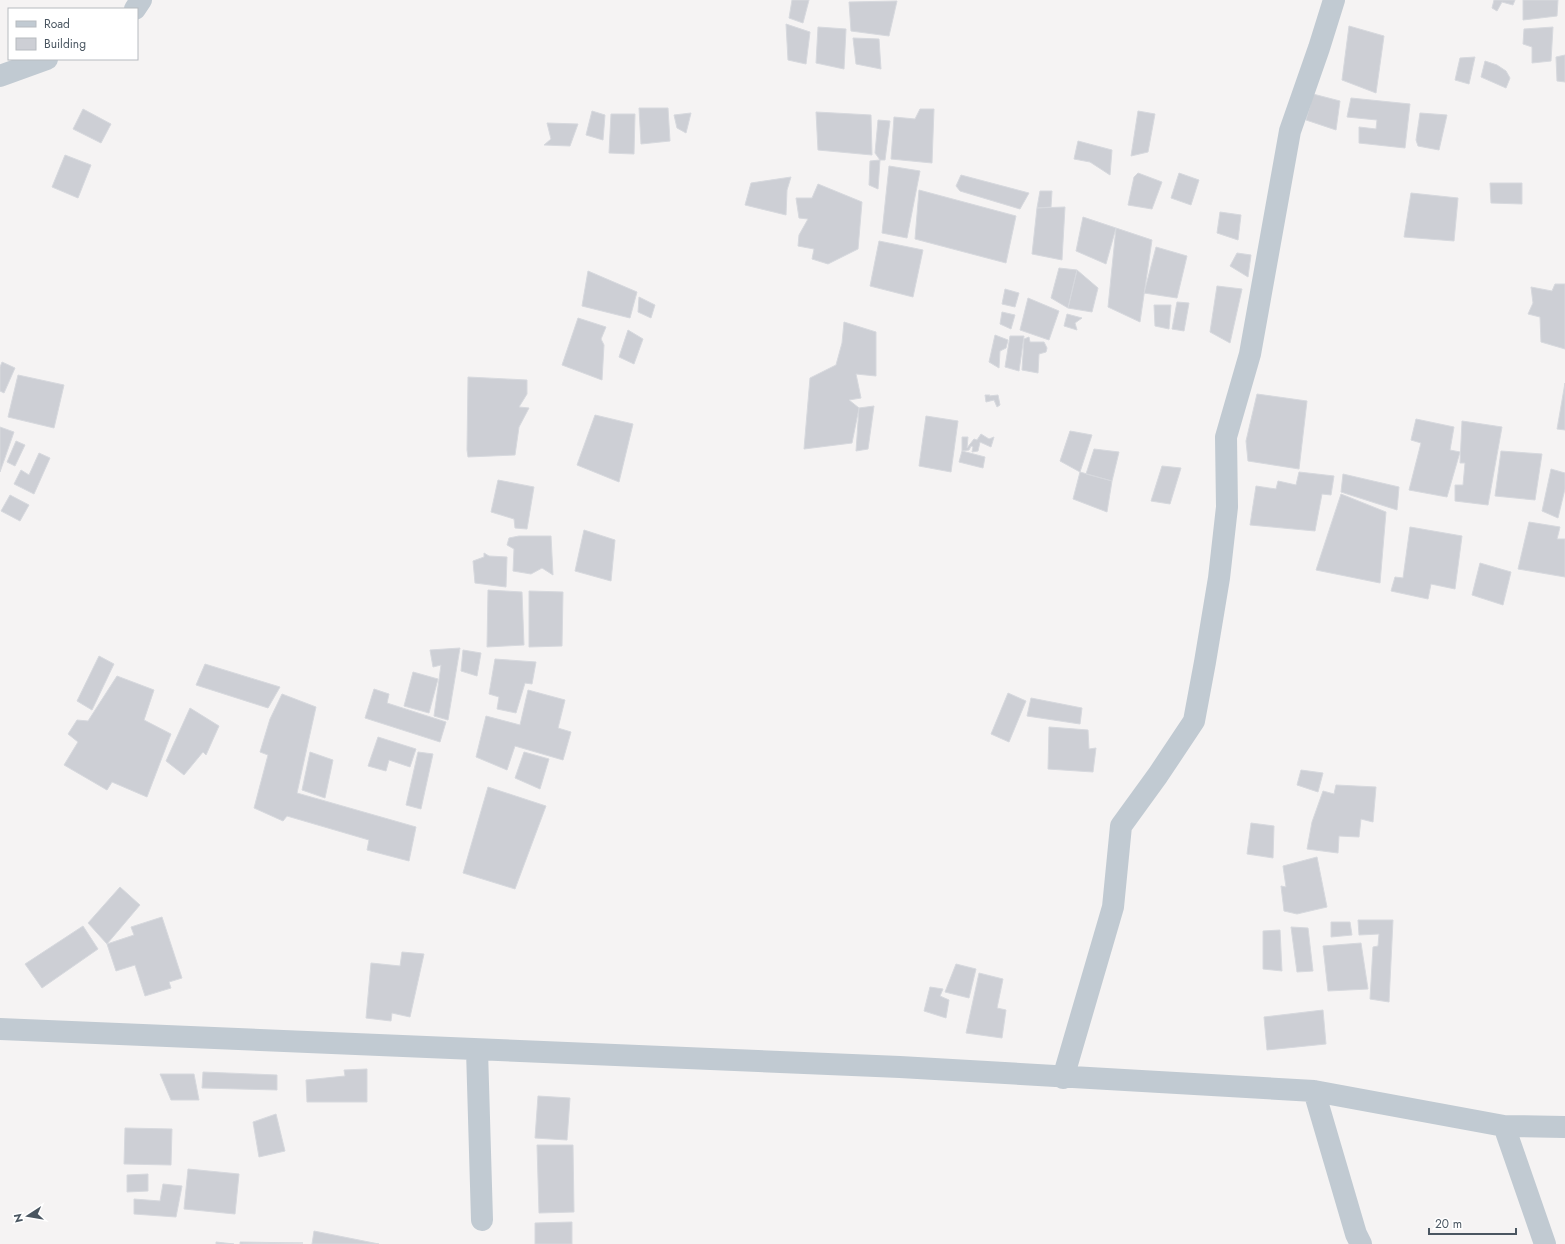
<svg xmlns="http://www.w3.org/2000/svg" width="1565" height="1244" viewBox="0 0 1565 1244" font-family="Jost,sans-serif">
<rect width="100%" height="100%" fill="#f5f3f3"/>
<path fill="#cdcfd5" stroke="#d7d9de" d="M792 0H809L803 23 789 18Z
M1494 0H1515L1513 5 1502 2 1497 11 1492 8Z
M1523 0H1558L1557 16 1523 20Z
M897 1 889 36 851 31 849 2Z
M786 24 810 32 806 64 788 60Z
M1349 26 1384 36 1376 93 1342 80Z
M818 27 846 29 844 69 816 63Z
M1553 27 1551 61 1532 63V47L1523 44 1524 29Z
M853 38 879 39 881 69 856 64Z
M1565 55V82L1557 81 1556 57Z
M1475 57 1469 84 1455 80 1460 58Z
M1485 61 1497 65 1506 71 1510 78 1506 88 1481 77Z
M1313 94 1340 101 1336 130 1306 120Z
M1351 98 1410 104 1405 148 1359 143V127L1376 129 1377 120 1347 117Z
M639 108H668L670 141 641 144Z
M83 109 111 124 101 143 73 129Z
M920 109H934L932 163 891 159 894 117 915 119Z
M592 111 605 115 603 140 586 135Z
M1138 111 1155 114 1148 152 1131 156Z
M816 112 871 115 872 155 818 150Z
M691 113 686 133 677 128 674 115Z
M1420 113 1447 115 1439 150 1418 146 1416 140Z
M611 114H635L634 154 609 153Z
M878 120 890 121 885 160H880L875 153Z
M547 123 578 124 570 146 544 145 551 139Z
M1078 141 1112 150 1110 175 1090 162 1074 159Z
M65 155 91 165 78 198 52 187Z
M880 160 878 189 869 185 870 161Z
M889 166 920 171 907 238 882 233Z
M1138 173 1162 182 1152 209 1128 205 1134 177Z
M1179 173 1199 180 1191 205 1171 198Z
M961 175 1029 193 1020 209 960 191 956 186Z
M791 177 787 190 786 215 745 205 751 183Z
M1490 183H1522V204L1491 203Z
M818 184 862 202 858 249 828 264 812 259 814 249 798 246 799 235 808 219 799 218 796 198H812Z
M919 190 1016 216 1006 263 915 239Z
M1040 191H1052L1051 207 1037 208Z
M1411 193 1458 198 1454 241 1404 237Z
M1065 207 1062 260 1032 254 1037 208Z
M1220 212 1241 215 1238 240 1217 233Z
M1083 217 1116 228 1106 264 1076 251Z
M1116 228 1152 240 1140 322 1108 307Z
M879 241 923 250 913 297 870 286Z
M1156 247 1187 256 1177 298 1144 293Z
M1237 253 1251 255 1248 277 1230 266Z
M1059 268 1077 270 1068 308 1051 298Z
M1077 270 1098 288 1092 312 1068 308Z
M588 271 637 292 630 318 582 306Z
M1555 284H1565V349L1541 342 1540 317 1528 314 1533 303 1531 287 1552 291Z
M1217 286 1242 289 1230 343 1210 332Z
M1005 289 1019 293 1015 307 1002 304Z
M639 297 655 305 651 318 638 312Z
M1028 298 1059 311 1049 340 1020 330Z
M1177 302 1189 303 1184 331 1172 329Z
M1154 305H1171L1169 329 1155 326Z
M1002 312 1015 315 1011 329 1000 324Z
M1067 314 1082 318 1075 323 1077 330 1064 326Z
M578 318 606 327 601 339 604 345 602 380 562 365Z
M844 322 876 332V376L856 374 861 398 849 400 859 408 852 443 804 449 810 378 836 365 842 343Z
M628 330 643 339 634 364 619 357Z
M995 335 1008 340 1006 348 1000 351 999 368 989 362Z
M1010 336H1024L1019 371 1005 367Z
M1029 337 1030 342H1044L1047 348 1046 352 1039 354 1038 373 1022 370 1024 339Z
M2 362 15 368 4 393 0 391V367Z
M18 375 64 385 54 428 8 417Z
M468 377 527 380V394L519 407 529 408 519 427 515 455 468 457 467 450Z
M1565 383V430L1557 429Z
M1257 394 1307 401 1299 469 1248 461 1246 441Z
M985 395H990L989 396 998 395 1000 405 997 407 994 400 986 402Z
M874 406 868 449 856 451 859 408Z
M595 415 633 424 619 482 577 465Z
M926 416 958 421 951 472 919 466Z
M1416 419 1454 427 1450 450 1460 452 1447 497 1409 490 1421 443 1411 440Z
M1462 421 1502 427 1488 505 1455 501V485H1463L1465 463H1460Z
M0 427 14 432 0 472Z
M1070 431 1092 435 1080 472 1060 461Z
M981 434 989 439 994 437 991 447 980 442 978 451 972 452 973 447 971 446 969 450 962 451V437H968L967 448 974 439 977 440Z
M16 441 25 445 15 466 7 462Z
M1094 449 1119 452 1112 481 1086 474Z
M962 451 985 457 983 468 959 462Z
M1501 451 1542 454 1535 500 1495 496Z
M39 453 50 458 34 494 14 484 21 470 29 475Z
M1162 466 1181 468 1170 504 1151 501Z
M1551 469 1565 473V489L1558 518 1542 511Z
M1080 472 1112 481 1107 512 1073 499Z
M1299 472 1334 476 1331 495 1322 494 1315 531 1250 525 1256 486 1276 489 1278 481 1296 485Z
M1343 474 1399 487 1397 510 1341 492Z
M498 480 534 487 527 529 515 528 514 519 491 512Z
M1341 494 1386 512 1380 583 1316 570Z
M10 495 29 505 20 521 1 511Z
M1529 522 1560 527 1557 539H1565V577L1518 569Z
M1410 527 1462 536 1455 589 1431 584 1428 599 1391 591 1395 577 1403 578Z
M584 530 615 540 611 581 575 571Z
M519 536H551L553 575 542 568 531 574 513 571 514 549 507 545 509 538Z
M484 553 489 556 507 557 506 587 475 583 473 561 484 557Z
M1480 563 1511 572 1503 605 1472 595Z
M488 590 522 592 524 645 487 647Z
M529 591 563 592 562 646 529 647Z
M460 648 448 720 434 716 441 665 433 667 430 650Z
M463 650 481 653 477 676 461 671Z
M99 656 114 664 92 710 77 701Z
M495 659 536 662 532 684 525 683 516 713 497 709 499 697 489 694Z
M205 664 280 687 268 708 196 685Z
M413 672 438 679 429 713 404 706Z
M117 676 154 690 144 720 171 734 147 797 112 782 107 790 64 765 78 742 68 734 77 720 88 721Z
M374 689 389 694 387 703 446 722 440 742 365 718Z
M528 690 565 700 558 728 571 732 563 760 515 746 507 770 476 757 486 716 520 725Z
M1008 693 1026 701 1009 742 991 734Z
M282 694 316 707 297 793 416 827 409 861 367 850 369 840 287 816 283 821 254 808 268 755 260 752 270 719Z
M1031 698 1082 708 1080 724 1027 716Z
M190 708 219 726 206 755 203 752 184 775 166 761Z
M1049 727 1088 730 1089 749 1096 748 1093 772 1048 769Z
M378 737 416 749 410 767 389 760 386 771 368 766Z
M310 752 333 760 325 798 302 790Z
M418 752 433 754 421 809 406 805Z
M524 752 549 759 540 789 515 778Z
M1301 770 1323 773 1318 792 1297 785Z
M1336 785 1376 787 1373 822 1361 819 1359 837 1339 836 1338 853 1307 849 1312 822 1323 791 1334 794Z
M488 787 546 806 515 889 463 873Z
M1251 823 1274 826 1273 858 1247 854Z
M1317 857 1327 907 1297 914 1284 911 1281 886 1286 887 1283 866Z
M120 887 140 905 107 944 88 923Z
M162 917 182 978 169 982 171 988 145 996 135 965 116 971 107 944 134 935 131 927Z
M1358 920H1393L1389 1002 1370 999 1373 947 1378 946 1379 934 1359 935Z
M1331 922H1350L1352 935 1331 937Z
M83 926 98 949 42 988 25 964Z
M1291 927 1308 928 1313 971 1297 972Z
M1280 930 1282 971 1263 969V931Z
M1361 943 1368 989 1328 991 1323 946Z
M402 952 424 954 410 1017 392 1013 391 1021 366 1018 371 963 400 966Z
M956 964 976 969 969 998 945 992Z
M979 973 1003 979 997 1008 1006 1010 1002 1038 966 1033Z
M930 987 943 989 940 996 949 1000 946 1018 924 1011Z
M1323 1010 1326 1044 1267 1050 1264 1017Z
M367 1069V1102H307L306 1080 345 1076 344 1070Z
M203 1072 277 1075V1090L202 1088Z
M160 1074H194L199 1100H171Z
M538 1096 570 1098 567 1140 535 1138Z
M276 1114 285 1151 259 1157 253 1122Z
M125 1128 172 1129 171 1165 124 1164Z
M537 1145H573L574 1212 539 1213Z
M188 1169 239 1174 235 1214 184 1209Z
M148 1174V1191L127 1192V1175Z
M163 1184 182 1186 176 1217 134 1214V1199L160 1201Z
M572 1222V1244H535V1223Z
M314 1231 379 1244H312Z
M216 1242 234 1244H216Z
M240 1242 303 1243 240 1244Z"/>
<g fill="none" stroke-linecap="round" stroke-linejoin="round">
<path stroke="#c1cad2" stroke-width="22" d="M135 9 141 0
M0 76 47 59
M0 1029 900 1067 1314 1091 1504 1126 1565 1127
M477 1050 482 1220
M1063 1078 1113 907 1121 826 1158 775 1194 721 1205 662 1219 578 1227 507 1226 437 1250 354 1290 131 1319 48 1334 0
M1314 1091 1356 1234 1361 1244
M1504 1126 1545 1244"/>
</g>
<rect x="8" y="8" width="130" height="52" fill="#ffffff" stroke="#b7bbc0"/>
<rect x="16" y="21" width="20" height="6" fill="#c1cad2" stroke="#b7bbc0"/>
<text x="44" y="28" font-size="12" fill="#4a5661">Road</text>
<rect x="16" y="38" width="20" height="12" fill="#cdcfd5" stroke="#b7bbc0"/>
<text x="44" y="48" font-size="12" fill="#4a5661">Building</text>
<g transform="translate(28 1216) rotate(258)" stroke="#ffffff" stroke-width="3" paint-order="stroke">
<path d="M0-3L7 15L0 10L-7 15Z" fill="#4a5661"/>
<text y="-6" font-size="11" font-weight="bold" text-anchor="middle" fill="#4a5661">N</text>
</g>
<path d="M1429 1228v6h87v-6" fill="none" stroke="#4a5661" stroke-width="2"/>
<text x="1435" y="1228" font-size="12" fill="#4a5661" stroke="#ffffff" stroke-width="3" paint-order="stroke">20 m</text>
</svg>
